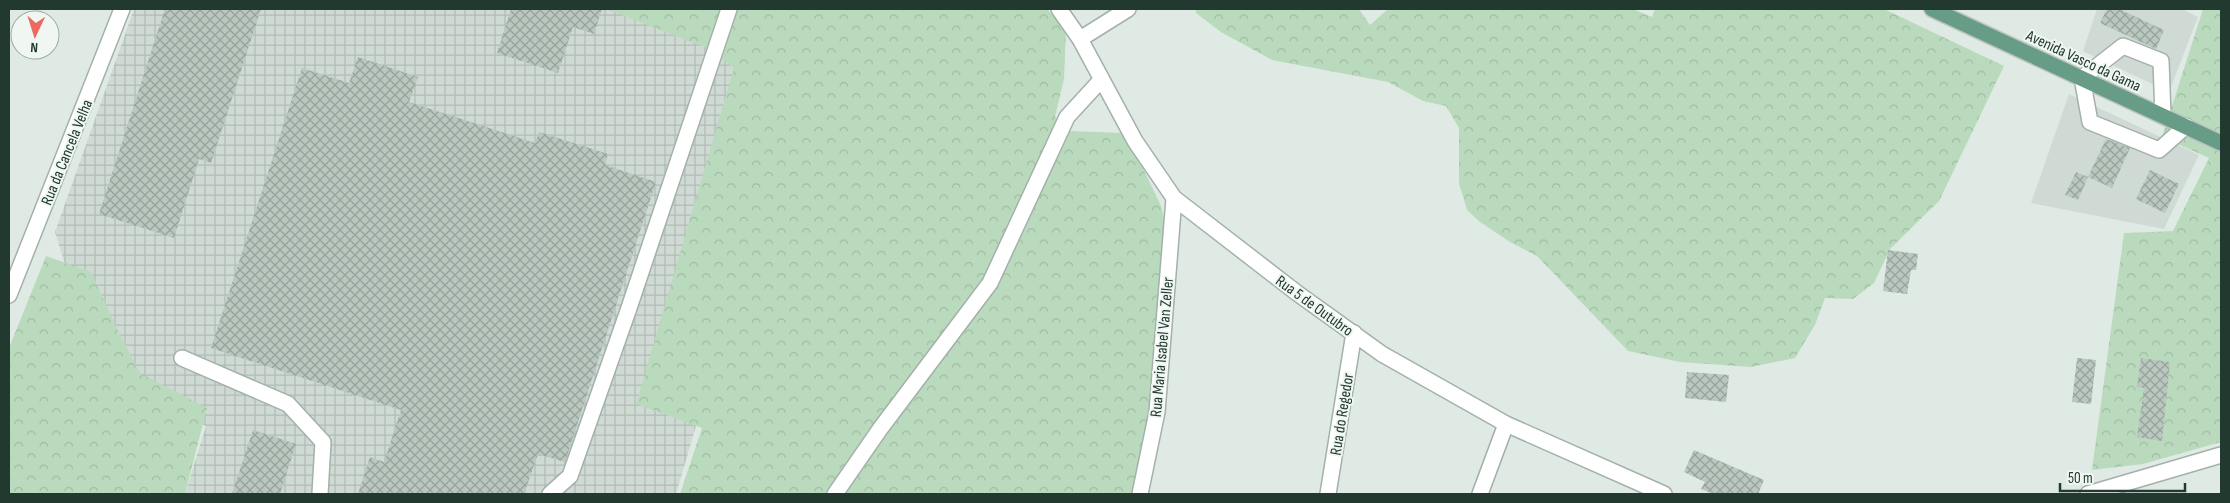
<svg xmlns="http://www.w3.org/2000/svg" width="2230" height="503" viewBox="0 0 2230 503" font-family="'Sofia Sans Condensed',sans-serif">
<defs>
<pattern id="industrial-grid" width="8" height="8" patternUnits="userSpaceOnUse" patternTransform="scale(1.25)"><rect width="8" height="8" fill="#cedad3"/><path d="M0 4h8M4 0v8" fill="none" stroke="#b1bcb5"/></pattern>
<pattern id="forest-crowns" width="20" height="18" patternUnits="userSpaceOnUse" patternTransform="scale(1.25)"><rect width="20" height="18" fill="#badabd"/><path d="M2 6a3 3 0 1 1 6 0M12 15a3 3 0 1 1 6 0" fill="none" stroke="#a0bca3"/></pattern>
<pattern id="building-cross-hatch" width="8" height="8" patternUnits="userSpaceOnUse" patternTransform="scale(1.25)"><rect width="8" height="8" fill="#b9c7bf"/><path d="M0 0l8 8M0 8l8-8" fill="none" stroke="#96a39c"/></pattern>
</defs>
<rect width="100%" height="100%" fill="#e0eae4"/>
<path fill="#cedad3" d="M2097 9H2182L2198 17 2169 92 2083 51Z
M2069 94 2199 155 2164 229 2031 203Z"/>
<path fill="url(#industrial-grid)" d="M134 9H774L644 403 696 426 676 494H185L206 426 104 392 55 232Z"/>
<path fill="url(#forest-crowns)" d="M606 9 1048 10 1066 30 1064 79 1055 117 1069 131 1126 133 1161 206 1174 263 1144 494H680L702 428 636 404 734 68 707 48Z
M1196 9H1359L1370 25 1388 9H1633L1652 17 1655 9H1884L2004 66 1939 201 1890 249 1874 283 1853 299 1825 298 1815 325 1795 358 1751 367 1680 362 1628 351 1537 256 1510 242 1480 222 1467 210 1459 183V128L1446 106 1423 101 1388 82 1272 60 1221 32 1196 13Z
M2203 9H2221V442L2143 464 2092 470 2124 233 2173 231 2209 158 2162 137Z
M46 256 91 272 117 329 140 373 207 408 185 494H9V348Z"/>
<path fill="url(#building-cross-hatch)" d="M165 9H261L211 163 199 159 174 238 99 214Z
M511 9H602L594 34 573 27 558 73 497 53Z
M2107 9H2119L2164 30 2156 49 2100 23Z
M358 57 418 77 409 102 535 143 539 132 608 154 605 165 656 182 565 462 538 454 524 494H358L370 457 384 462 401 410 211 348 302 68 349 83Z
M2106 139 2130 148 2112 188 2088 177Z
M2150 170 2179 184 2165 213 2136 199Z
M2076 172 2088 177 2078 200 2065 195Z
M1888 250 1918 254 1916 270H1911L1907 294 1883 291Z
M2077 358 2096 360 2091 404 2072 402Z
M2141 358 2170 362 2162 441 2137 437 2144 388 2137 387Z
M1687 372 1729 375 1726 402 1685 398Z
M253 430 296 444 280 494H232Z
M1694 450 1764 480 1758 494H1713L1701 489 1705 482 1684 472Z"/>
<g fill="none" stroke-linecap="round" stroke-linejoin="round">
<g stroke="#a3b1aa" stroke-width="18">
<path id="minor" d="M1059 9 1080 39 1135 141 1174 198 1297 293 1382 354 1506 424 1664 494
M1080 39 1128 9
M2163 116 2161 61 2123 46 2082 78 2090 122 2159 150 2186 126
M9 295 122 9
M182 358 288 404 323 442 320 494
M550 494 570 476 629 308 729 9
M835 494 880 429 990 283 1067 117 1101 80
M1140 494 1157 412 1174 198
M1328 494 1354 333
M1480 494 1506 424
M2088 494 2221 455"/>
</g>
<g stroke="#bdc4c1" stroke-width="18">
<path id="major" d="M1932 9 2221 143"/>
</g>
<use href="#minor" stroke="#fff" stroke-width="15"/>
<use href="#major" stroke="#679d86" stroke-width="15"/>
</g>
<g text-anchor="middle" stroke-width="4" stroke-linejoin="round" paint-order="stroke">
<g font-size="16" fill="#22392f" stroke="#f0f7f2">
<text transform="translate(2084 60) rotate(25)" y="6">Avenida Vasco da Gama</text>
<text transform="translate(66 152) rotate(-68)" y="6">Rua da Cancela Velha</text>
<text transform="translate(1315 305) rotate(36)" y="6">Rua 5 de Outubro</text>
<text transform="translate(1161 347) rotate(-85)" y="6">Rua Maria Isabel Van Zeller</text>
<text transform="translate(1341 414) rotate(-81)" y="6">Rua do Regedor</text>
</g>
</g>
<rect width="2230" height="503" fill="none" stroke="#22392f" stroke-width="20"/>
<g transform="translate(35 35) rotate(184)"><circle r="24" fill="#f0f7f2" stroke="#9eaba4"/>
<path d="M0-4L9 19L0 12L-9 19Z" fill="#e86a60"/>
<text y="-8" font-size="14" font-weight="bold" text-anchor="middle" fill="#22392f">N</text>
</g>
<path d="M2060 483v8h125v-8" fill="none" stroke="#22392f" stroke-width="2.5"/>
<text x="2068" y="483" font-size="15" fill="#22392f" stroke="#f0f7f2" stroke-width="4" paint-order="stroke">50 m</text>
</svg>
